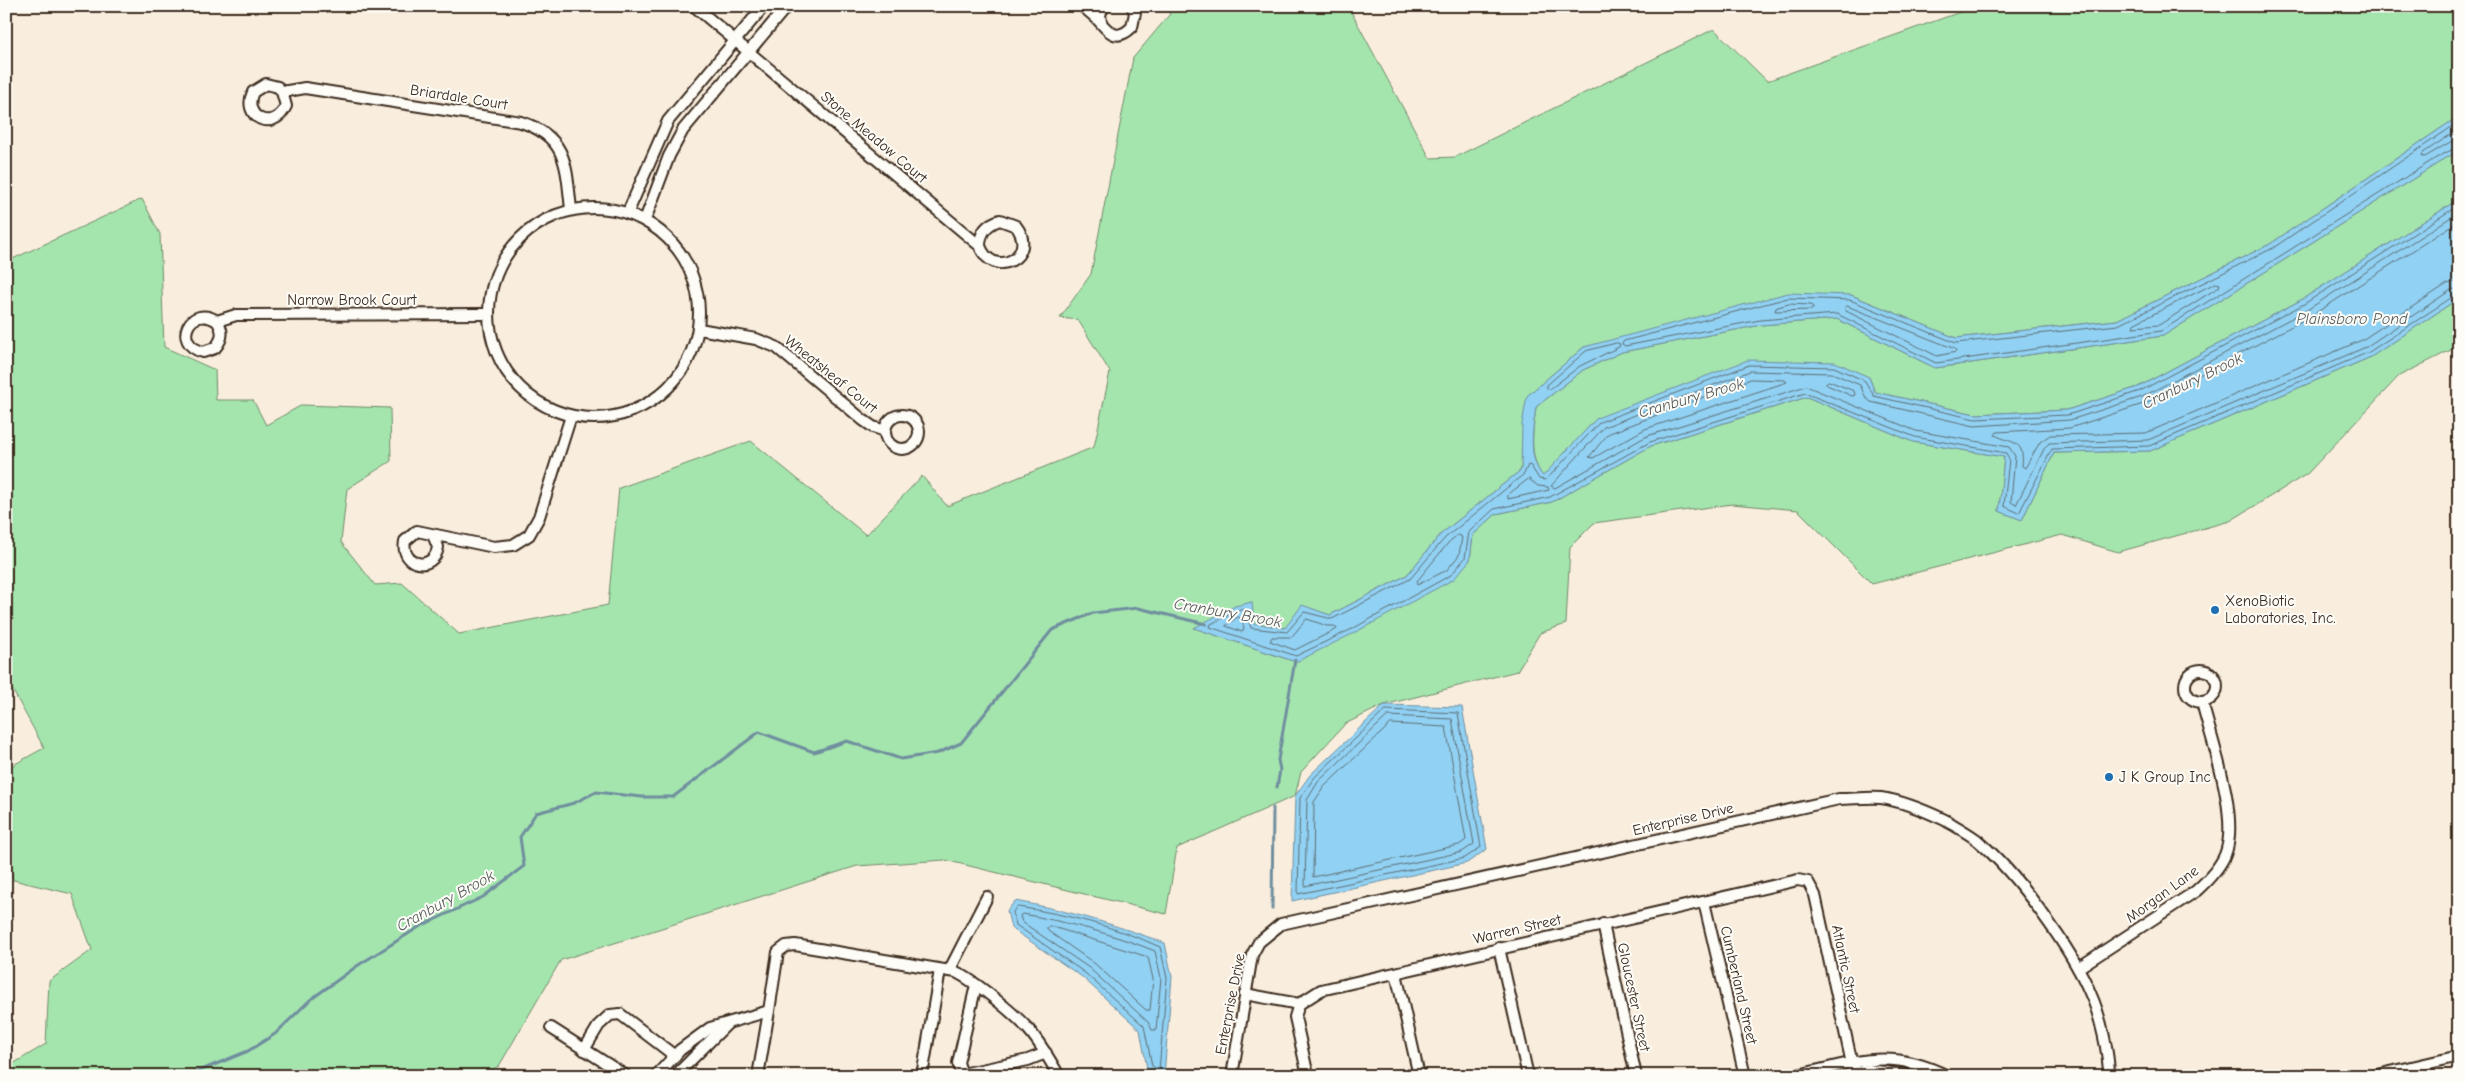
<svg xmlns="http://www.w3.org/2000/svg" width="2465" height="1082" font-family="'Comic Neue',sans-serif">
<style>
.green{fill:#a4e5ae;stroke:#708866}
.water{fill:#91d1f3;stroke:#6f8e9e}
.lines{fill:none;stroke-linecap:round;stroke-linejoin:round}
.shore{stroke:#5d6d73;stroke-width:1}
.stream{stroke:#6f8e9e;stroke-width:3}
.minor-casing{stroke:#3b2a1e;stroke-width:14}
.minor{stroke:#fdfcf7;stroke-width:10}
.poi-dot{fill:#1f6fb2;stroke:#fdfcf7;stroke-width:2}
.labels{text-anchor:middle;stroke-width:4;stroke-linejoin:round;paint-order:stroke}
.street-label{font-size:15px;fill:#3b2a1e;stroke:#fdfcf7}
.poi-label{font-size:15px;fill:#3b2a1e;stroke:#fdfcf7;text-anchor:start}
.water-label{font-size:16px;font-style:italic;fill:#555c5e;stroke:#fdfcf7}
</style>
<rect width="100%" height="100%" fill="#f9eede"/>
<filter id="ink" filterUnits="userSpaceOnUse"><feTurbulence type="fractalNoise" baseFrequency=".02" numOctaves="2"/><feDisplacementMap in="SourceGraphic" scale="10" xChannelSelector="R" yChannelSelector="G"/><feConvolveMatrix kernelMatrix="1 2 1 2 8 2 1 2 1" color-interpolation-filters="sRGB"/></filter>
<g filter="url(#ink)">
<g class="green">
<path d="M1163,6H1348L1430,158L1455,157L1714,29L1767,81L1977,6H2459V116L2270,244L2117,320L1956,338L1851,295L1584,347L1527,396L1521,470L1441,534L1407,575L1330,615L1302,606L1286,628L1253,623L1251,602L1194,628L1296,662L1470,560L1473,535L1496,514L1552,502L1651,446L1807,397L1913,442L2004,457L1999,511L2022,520L2054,453L2150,451L2371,357L2459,298V346L2399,376L2307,474L2230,521L2118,552L2062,535L1872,584L1798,510L1732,504L1594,523L1570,547L1566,624L1540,633L1517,671L1384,705L1345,724L1301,772L1295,796L1177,848L1166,914L945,860L857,866L561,960L499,1066L480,1076H6V1068L46,1044L49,981L92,950L72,894L13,880L6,829V769L44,748L6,678V262L142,199L160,234L164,347L215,370L216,400H253L266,425L302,405L390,408L391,461L347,489L341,542L375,585L402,583L459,634L608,605L619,488L751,441L866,535L922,476L947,506L1094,447L1110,372L1078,320L1060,318L1091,274L1133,58L1170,14Z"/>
<path d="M2459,150V199L2301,300L2138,387L2067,410L1975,414L1875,392L1869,377L1597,418L1543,477C1528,456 1533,431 1536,407L1583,370L1622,352L1761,325L1837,319L1935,368L2163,336Z"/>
</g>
<g class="water">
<path d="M2459,116V150L2163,336L1935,368L1837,319L1761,325L1622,352L1583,370L1536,407C1533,430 1527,457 1543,476L1597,418L1748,360L1835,362L1869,377L1875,392L1975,414L2067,410L2138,387L2301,300L2459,199V298L2371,357L2150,451L2054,453L2022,520L1999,511L2004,457L1913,442L1807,397L1651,446L1552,502L1496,514L1473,535L1470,560L1454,579L1354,633L1296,662L1194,628L1235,606L1252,602L1254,623L1285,628L1302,605L1330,615L1407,575L1441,534L1521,470L1522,424L1527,396L1584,347L1788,293L1851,295L1956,338L2117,320L2270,244Z"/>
<path d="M1384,705L1462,707L1487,849L1467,863L1292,901L1295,796L1310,775Z"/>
<path d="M1015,901C1067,910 1116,925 1165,943L1172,977L1164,1076H1155L1147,1069L1140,1030L1082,977L1011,928L1007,911Z"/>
</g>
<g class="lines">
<g class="shore">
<path d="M2459,122L2273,248L2118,325L1956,343L1850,300L1788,298L1624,341L1622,344L1625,346L1760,320L1837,314L1936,363L2161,331L2436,158L2459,146"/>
<path d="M2459,129L2423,153L2422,156L2425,157L2452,141L2459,140"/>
<path d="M2459,205L2304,304L2140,391L2068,415L1975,419L1874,396L1865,381L1834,367L1749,365L1600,422L1546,480L1539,479L1531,466L1528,465L1524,474L1445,538L1410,579L1332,619L1304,612L1287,632L1251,628L1245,609L1237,611L1211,624L1210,627L1296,656L1352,629L1451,575L1465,558L1469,532L1494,509L1550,497L1650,442L1805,393L1915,437L2006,453L2009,459L2004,506L2019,513L2052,449L2149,446L2369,352L2454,296L2459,295"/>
<path d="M2459,212L2307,310L2142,397L2070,420L1974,426L1871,402L1866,398L1860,385L1832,373L1750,371L1604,427L1551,486L1555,488L1647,436L1806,386L1916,431L2009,447L2015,456L2011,502L2016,505L2044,449L2049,443L2148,440L2366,347L2451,290L2459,288"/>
<path d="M2459,221L2311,316L2146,403L2070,428L1997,432L1995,435C2012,444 2025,439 2022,466L2025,468L2040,442L2050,435L2146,433L2362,340L2447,284L2459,281"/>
<path d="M2216,283L2220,284L2219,287L2159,325L2133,327L2134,324Z"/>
<path d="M1789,304L1811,305L1814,308L1811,310L1775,311L1776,308Z"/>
<path d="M1847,306L1955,349L1956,352L1937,356L1846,311L1845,308Z"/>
<path d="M1617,343L1620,344L1619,347L1580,366L1550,389L1547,388V385L1586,351Z"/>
<path d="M1751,379L1785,380L1787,382L1645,429L1593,458L1589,457L1608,434Z"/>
<path d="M1829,381L1854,391L1855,395L1852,396L1827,385L1826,383Z"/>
<path d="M1529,479L1538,486L1548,487L1549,490L1508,499V495Z"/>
<path d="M1458,535L1462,537L1459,555L1447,570L1417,585V581L1449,542Z"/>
<path d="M1238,617L1242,619L1244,629L1242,632L1226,626Z"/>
<path d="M1307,619L1327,626H1335L1337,629L1295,650L1270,641L1272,637H1291Z"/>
<path d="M1386,710L1458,713L1481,847L1465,858L1298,894L1300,798L1314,778Z"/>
<path d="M1388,716L1452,719L1474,844L1462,852L1305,886L1307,800L1318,782Z"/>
<path d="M1391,724L1446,727L1466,840L1459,845L1313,877L1314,802L1324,787Z"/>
<path d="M1018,907C1065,914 1117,927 1160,947L1167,978L1159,1070L1152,1066L1144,1026L1085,973L1016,925L1013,912Z"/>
<path d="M1023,914C1067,922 1113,934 1155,951L1161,978L1156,1030H1152L1148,1022L1089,968L1022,922L1020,916Z"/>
<path d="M1050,926L1148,957L1153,979L1150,1010H1146L1094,963L1048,931L1047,928Z"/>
</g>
<g class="stream">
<path d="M1277,787L1280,770L1278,760L1295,660"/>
<path d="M1272,909L1273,808"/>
<path d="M187,1076L248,1051L275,1034L310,1000L357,966L419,927L483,897L524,866L520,837L536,813L574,803L596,792L642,797H673L759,732L814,752L847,741L901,759L938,753L961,743L1052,630L1093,613L1138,608L1206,624"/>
</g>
<defs>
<g id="minor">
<path d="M694,6L980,246C993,281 1039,256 1016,226L1000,220C987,224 980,232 980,246"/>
<path d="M1082,6C1088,11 1095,16 1100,22C1110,34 1118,41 1132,27L1135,13L1132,6"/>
<path d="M1101,22L1100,14L1104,6"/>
<path d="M282,92L286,106C274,133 241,118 253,92L266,84L278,87L282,92L305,88L521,122C568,137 566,167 571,209"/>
<circle cx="594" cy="313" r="105"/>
<path d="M628,212L668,121L764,6"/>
<path d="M645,220L669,156L683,130L787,6"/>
<path d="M217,321C224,331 223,339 215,348L203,352C171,344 190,303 217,321L236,315L488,314"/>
<path d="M699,329L756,339L776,347L863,420L873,427L885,431"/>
<circle cx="902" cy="432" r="17"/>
<path d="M433,535L438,547C434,573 400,566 405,541L417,531L494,547L513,545L529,535L539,517L571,416"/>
<circle cx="2201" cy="686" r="16"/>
<path d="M1704,902L1745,1076"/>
<path d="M1603,924L1636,1076"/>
<path d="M1499,948L1528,1076"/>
<path d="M2078,968L2196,891C2207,881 2219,869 2225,855C2240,818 2212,742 2202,702"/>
<path d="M949,971L987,897"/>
<path d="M1396,973L1419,1076"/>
<path d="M976,985L958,1063L962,1074L1028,1060L1046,1053"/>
<path d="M1245,994L1299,1004L1321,990L1798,880L1808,882L1815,895L1854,1073"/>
<path d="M1299,1004L1295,1017L1308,1076"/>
<path d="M551,1028L626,1076"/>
<path d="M584,1050L599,1025L610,1015L620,1014L675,1056"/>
<path d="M656,1076L680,1050L710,1028L769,1011L778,952L786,946L795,945L956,972C976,982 1014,1013 1029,1030C1041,1044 1050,1060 1059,1076"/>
<path d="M675,1076L727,1024"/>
<path d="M758,1076L769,1011"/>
<path d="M922,1076L940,970"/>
<path d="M1232,1076L1252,955L1259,942L1281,924L1839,799C1852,799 1867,797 1881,798C1902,801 1926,811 1945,820C1955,826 1968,833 1977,840C2016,872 2072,949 2091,995C2100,1015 2109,1053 2109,1076"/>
<path d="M1793,1076C1852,1064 1888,1046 1947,1076"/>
<path d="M1843,1076L1868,1070L1915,1076"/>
<path d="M2373,1076L2459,1056"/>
</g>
</defs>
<use href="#minor" class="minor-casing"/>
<use href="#minor" class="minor"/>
</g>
</g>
<g class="poi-dot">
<circle cx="2215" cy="610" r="5"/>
<circle cx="2109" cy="777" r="5"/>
</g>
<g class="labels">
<g class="street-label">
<text transform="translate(459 97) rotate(9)" y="5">Briardale Court</text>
<text transform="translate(874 137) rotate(40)" y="5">Stone Meadow Court</text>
<text x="352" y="305">Narrow Brook Court</text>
<text transform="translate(831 374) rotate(39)" y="5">Wheatsheaf Court</text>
<text transform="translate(1683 819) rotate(-13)" y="5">Enterprise Drive</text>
<text transform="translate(2162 894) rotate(-36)" y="5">Morgan Lane</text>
<text transform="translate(1517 929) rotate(-13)" y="5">Warren Street</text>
<text transform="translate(1846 969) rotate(78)" y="5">Atlantic Street</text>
<text transform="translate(1739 985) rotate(77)" y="5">Cumberland Street</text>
<text transform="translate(1634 997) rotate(78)" y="5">Gloucester Street</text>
<text transform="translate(1230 1004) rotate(-79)" y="5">Enterprise Drive</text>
</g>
<g class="poi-label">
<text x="2225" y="606">XenoBiotic<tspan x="2225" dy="17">Laboratories, Inc.</tspan></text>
<text x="2119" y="782">J K Group Inc</text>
</g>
<g class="water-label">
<text x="2352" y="324">Plainsboro Pond</text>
<text transform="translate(2192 380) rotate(-26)" y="6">Cranbury Brook</text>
<text transform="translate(1691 397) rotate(-16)" y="6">Cranbury Brook</text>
<text transform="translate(1228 612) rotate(10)" y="6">Cranbury Brook</text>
<text transform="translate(445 900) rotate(-29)" y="6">Cranbury Brook</text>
</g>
</g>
<rect width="2465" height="1082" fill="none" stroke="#fdfcf7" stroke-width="25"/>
<rect x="12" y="12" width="2440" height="1057" fill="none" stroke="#3b2a1e" stroke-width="2" filter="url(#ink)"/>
</svg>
